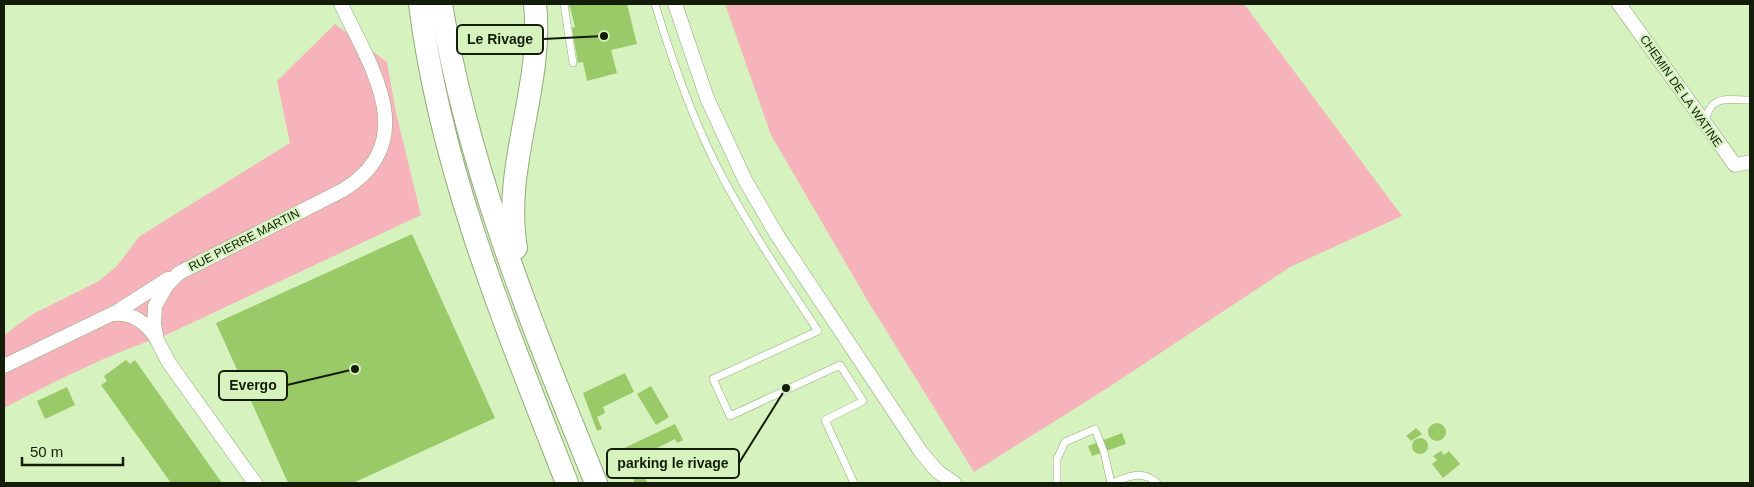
<svg xmlns="http://www.w3.org/2000/svg" width="1754" height="487" font-family="Helvetica,sans-serif">
<style>
.green{fill:#f6b3bb}
.building{fill:#9aca68}
.lines{fill:none;stroke-linecap:round;stroke-linejoin:round}
.service-casing{stroke:#92ac7b;stroke-width:8}
.minor-casing{stroke:#92ac7b;stroke-width:15}
.trunk-casing{stroke:#92ac7b;stroke-width:24}
.service{stroke:#fff;stroke-width:7}
.minor{stroke:#fff;stroke-width:14}
.trunk{stroke:#fff;stroke-width:22}
.labels{text-anchor:middle;stroke-width:4.5;stroke-linejoin:round;paint-order:stroke}
.street-label{font-size:12px;fill:#131d09;stroke:#d6f2be}
.leader{fill:none;stroke:#131d09;stroke-width:2}
.callout-dot{fill:#131d09;stroke:#d6f2be;stroke-width:2}
.callout{fill:#d6f2be;stroke:#131d09;stroke-width:2}
.callout-label{font-size:14px;text-anchor:middle;font-weight:bold;fill:#131d09}
</style>
<rect width="100%" height="100%" fill="#d6f2be"/>
<g class="green">
<path d="M725,4H1244L1402,216L1290,267L1106,389L974,472L869,303L771,135Z"/>
<path d="M335,24L387,62L396,113L421,215L166,335C109,354 57,380 4,408V335L33,314L99,281L117,266L140,236L290,143L277,81Z"/>
</g>
<g class="building">
<path d="M569,4H627L637,44L611,50L617,73L587,81L583,62L578,63L572,28L575,27Z"/>
<path d="M412,234L495,418L353,483H288L216,323Z"/>
<path d="M126,360L130,364L135,360L222,483H171L101,385L107,381L104,376Z"/>
<path d="M625,373L634,392L603,407L605,413L597,417L602,429L597,431L583,393Z"/>
<path d="M651,386L669,417L656,425L637,394Z"/>
<path d="M67,387L75,405L45,419L37,401Z"/>
<circle cx="1437" cy="432" r="9"/>
<path d="M675,424L683,440L677,443L675,439L653,450L655,455L644,461L641,456L637,458L647,482L635,483L620,450Z"/>
<path d="M1416,428L1422,434L1411,441L1406,436Z"/>
<path d="M1122,433L1126,444L1092,456L1088,446Z"/>
<circle cx="1420" cy="446" r="8"/>
<path d="M1441,451L1444,455L1449,451L1460,464L1443,478L1432,464L1437,460L1433,456Z"/>
</g>
<g class="lines">
<defs>
<g id="service">
<path d="M564,4L573,63"/>
<path d="M655,4C673,64 694,124 724,180C752,232 785,281 818,331L713,379L730,416L840,365L863,401L825,420L854,483"/>
<path d="M1705,123C1710,94 1726,100 1750,100"/>
<path d="M1057,483V459L1065,442L1095,429L1104,452L1111,483"/>
<path d="M1113,483C1128,476 1143,470 1157,483"/>
</g>
<g id="minor">
<path d="M675,4L707,98L745,180L777,235L921,452L937,471L954,483"/>
<path d="M1619,4L1735,165L1750,162"/>
<path d="M113,314C131,312 146,323 156,337"/>
<path d="M4,366L118,311L168,279"/>
<path d="M255,483L169,363L157,340L154,324L155,306L167,285L179,273L343,190C423,141 370,66 341,4"/>
</g>
<g id="trunk">
<path d="M420,4C441,172 506,327 567,483"/>
<path d="M441,4C468,170 533,328 596,483"/>
<path d="M516,248C502,166 544,86 535,4"/>
</g>
</defs>
<use href="#service" class="service-casing"/>
<use href="#minor" class="minor-casing"/>
<use href="#trunk" class="trunk-casing"/>
<use href="#service" class="service"/>
<use href="#minor" class="minor"/>
<use href="#trunk" class="trunk"/>
</g>
<g class="labels">
<g class="street-label">
<text transform="translate(1681 91) rotate(55)" y="4">CHEMIN DE LA WATINE</text>
<text transform="translate(244 240) rotate(-27)" y="4">RUE PIERRE MARTIN</text>
</g>
</g>
<path class="leader" d="M604 36L543 39M355 369L287 385M786 388L739 463"/>
<g class="callout-dot">
<circle cx="604" cy="36" r="5"/>
<circle cx="355" cy="369" r="5"/>
<circle cx="786" cy="388" r="5"/>
</g>
<g class="callout">
<rect x="457" y="25" width="86" height="29" rx="5"/>
<rect x="219" y="371" width="68" height="29" rx="5"/>
<rect x="607" y="449" width="132" height="29" rx="5"/>
</g>
<g class="callout-label">
<text x="500" y="44">Le Rivage</text>
<text x="253" y="390">Evergo</text>
<text x="673" y="468">parking le rivage</text>
</g>
<rect width="1754" height="487" fill="none" stroke="#131d09" stroke-width="10"/>
<path d="M22 457v8h101v-8" fill="none" stroke="#131d09" stroke-width="2.5"/>
<text x="30" y="457" font-size="15" fill="#131d09" stroke="#d6f2be" stroke-width="4" paint-order="stroke">50 m</text>
</svg>
